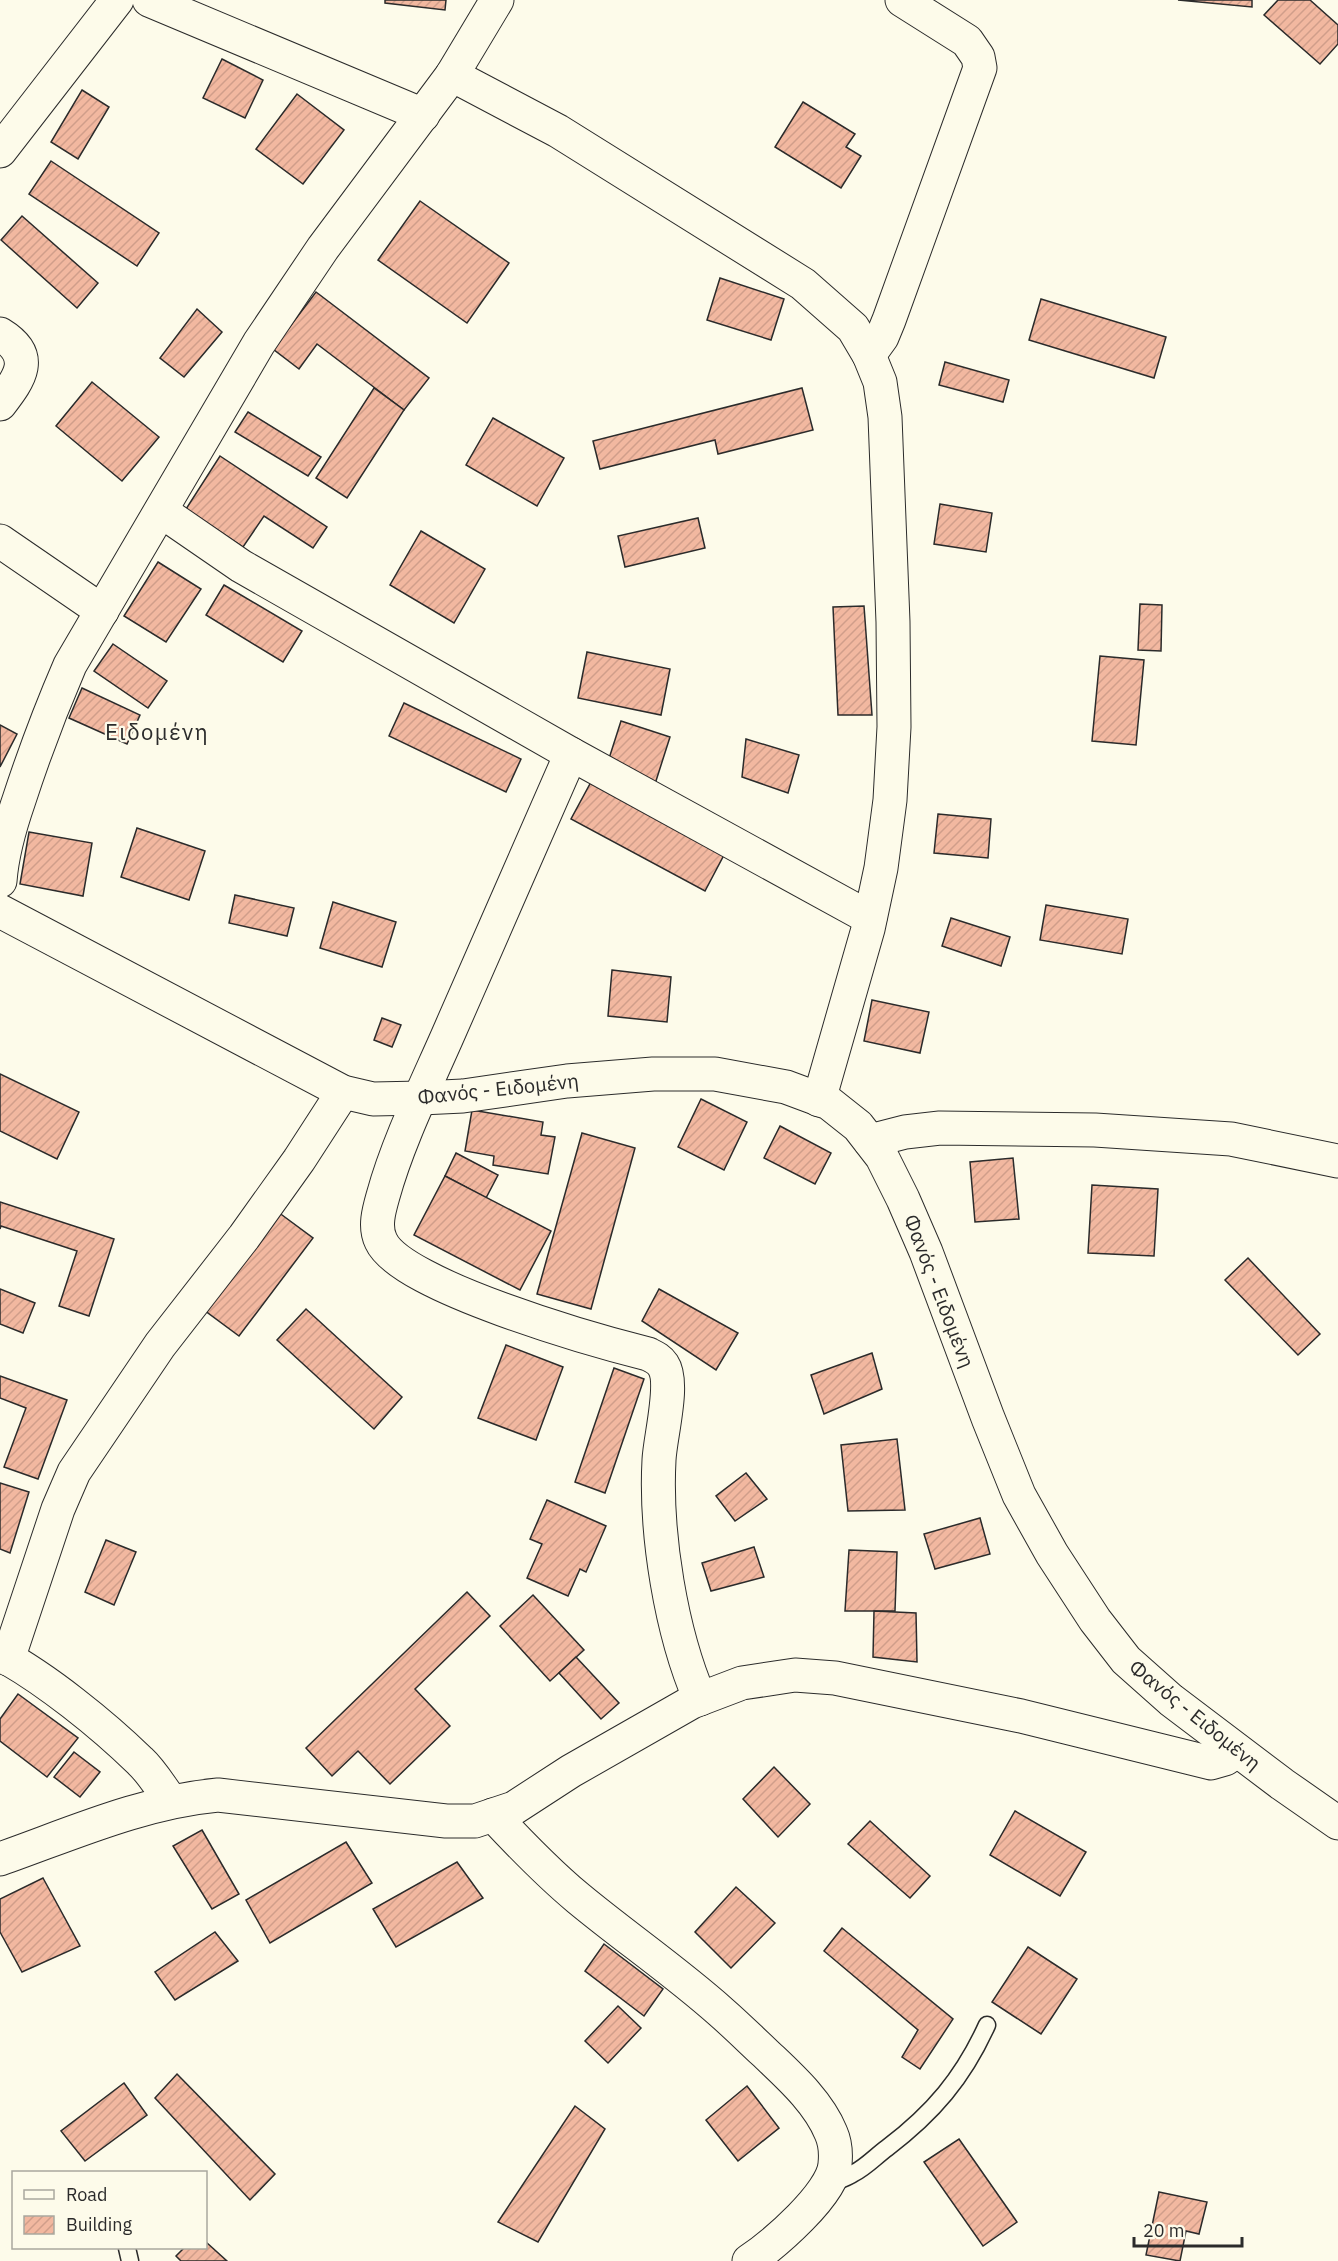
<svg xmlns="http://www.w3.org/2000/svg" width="1338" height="2261" font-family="'IBM Plex Sans',sans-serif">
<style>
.building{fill:url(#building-hatch);stroke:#2b2b2b;stroke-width:1.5}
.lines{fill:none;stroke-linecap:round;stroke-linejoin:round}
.lane-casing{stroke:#2b2b2b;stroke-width:19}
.street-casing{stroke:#2b2b2b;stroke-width:35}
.secondary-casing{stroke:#2b2b2b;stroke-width:35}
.lane{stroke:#fdfbea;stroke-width:16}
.street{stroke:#fdfbea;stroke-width:33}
.secondary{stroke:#fdfbea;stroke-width:33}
.labels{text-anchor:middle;stroke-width:4.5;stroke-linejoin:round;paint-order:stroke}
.street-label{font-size:20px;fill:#2b2b2b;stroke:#fdfbea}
.quarter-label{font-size:22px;letter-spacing:1.5px;fill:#2b2b2b;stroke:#fdfbea}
</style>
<defs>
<pattern id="building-hatch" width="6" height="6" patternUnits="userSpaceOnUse" patternTransform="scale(1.5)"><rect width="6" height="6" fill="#f2b8a0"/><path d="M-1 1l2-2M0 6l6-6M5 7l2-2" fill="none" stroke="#d09e8a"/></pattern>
</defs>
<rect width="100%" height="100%" fill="#fdfbea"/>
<g class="building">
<path d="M385,0H446L445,10L385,3Z"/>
<path d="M1178,0H1252V7Z"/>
<path d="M1278,0H1310L1338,25V44L1320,64L1264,15Z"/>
<path d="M222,59L263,80L245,118L203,98Z"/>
<path d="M82,90L109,107L78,159L51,142Z"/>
<path d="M297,94L344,130L303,184L256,149Z"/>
<path d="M803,102L855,134L846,147L861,156L841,188L775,147Z"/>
<path d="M51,161L159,233L137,266L29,194Z"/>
<path d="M420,201L509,263L467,323L378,260Z"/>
<path d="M22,216L98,283L77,308L1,240Z"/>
<path d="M720,278L784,299L771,340L707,320Z"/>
<path d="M316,292L429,378L404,410L317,344L299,369L273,349Z"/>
<path d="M1041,299L1166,337L1154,378L1029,340Z"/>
<path d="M197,309L222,332L184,377L160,358Z"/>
<path d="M945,362L1009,380L1003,402L939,385Z"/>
<path d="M92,382L159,437L122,481L56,426Z"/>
<path d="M374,388L404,410L347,498L316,478Z"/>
<path d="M802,388L813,430L718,454L715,440L600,469L593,441Z"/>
<path d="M248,412L321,457L308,476L235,432Z"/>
<path d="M493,418L564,458L537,506L466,465Z"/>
<path d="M220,456L327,527L313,548L264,516L243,547L186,509Z"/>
<path d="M940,504L992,513L986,552L934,544Z"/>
<path d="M698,518L705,548L625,567L618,536Z"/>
<path d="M421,531L485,569L454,623L390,585Z"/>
<path d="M158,562L201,589L166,642L124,616Z"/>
<path d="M224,585L302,631L283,662L206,615Z"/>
<path d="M1140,604L1162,605L1161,651L1138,650Z"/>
<path d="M864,606L872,715H838L833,607Z"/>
<path d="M113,644L167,681L148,708L94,671Z"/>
<path d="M587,652L670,669L661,715L578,698Z"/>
<path d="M1100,656L1144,660L1136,745L1092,741Z"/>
<path d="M82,688L140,715L127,744L69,718Z"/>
<path d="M404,703L521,759L506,792L389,736Z"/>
<path d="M621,721L670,737L655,784L606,768Z"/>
<path d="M0,725L17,734L0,767Z"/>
<path d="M746,739L799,755L788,793L742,777Z"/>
<path d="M591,782L725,853L705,891L571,819Z"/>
<path d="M938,814L991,819L988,858L934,853Z"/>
<path d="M137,828L205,851L189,900L121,877Z"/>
<path d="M29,832L92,843L83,896L20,884Z"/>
<path d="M235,895L294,908L287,936L229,923Z"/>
<path d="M333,902L396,922L382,967L320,948Z"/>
<path d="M1046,905L1128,919L1122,954L1040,940Z"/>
<path d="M951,918L1010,937L1001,966L942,946Z"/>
<path d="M612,970L671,977L667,1022L608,1016Z"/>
<path d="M872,1000L929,1012L920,1053L864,1041Z"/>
<path d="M382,1018L401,1025L392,1047L374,1040Z"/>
<path d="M0,1074L79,1112L57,1159L0,1131Z"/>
<path d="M701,1099L747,1122L724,1170L678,1147Z"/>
<path d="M472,1110L543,1122L541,1135L555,1137L548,1174L493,1165L494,1156L465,1151Z"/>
<path d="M780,1126L831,1153L815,1184L764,1158Z"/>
<path d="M582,1133L635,1148L591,1309L537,1294Z"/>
<path d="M456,1153L498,1175L486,1198L445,1176Z"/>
<path d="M1013,1158L1019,1219L975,1222L970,1162Z"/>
<path d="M445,1176L551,1231L520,1290L414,1235Z"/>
<path d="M1092,1185L1158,1189L1154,1256L1088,1253Z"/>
<path d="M0,1202L114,1239L89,1316L59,1306L77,1251L1,1226L0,1229Z"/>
<path d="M278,1212L313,1238L239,1336L204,1310Z"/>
<path d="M1248,1258L1320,1334L1298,1355L1225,1280Z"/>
<path d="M0,1289L35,1303L23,1333L0,1324Z"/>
<path d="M659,1289L738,1333L716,1370L642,1321Z"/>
<path d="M306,1309L402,1397L374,1429L277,1340Z"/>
<path d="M506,1345L563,1367L536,1440L478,1418Z"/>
<path d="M872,1353L882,1389L824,1414L811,1375Z"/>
<path d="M614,1368L644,1379L605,1493L575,1482Z"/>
<path d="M0,1376L67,1400L38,1479L4,1467L26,1408L0,1398Z"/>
<path d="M897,1439L905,1510L848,1511L841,1445Z"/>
<path d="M746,1473L767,1499L735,1521L716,1496Z"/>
<path d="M0,1483L29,1492L10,1553L0,1549Z"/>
<path d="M547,1500L606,1526L586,1572L580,1569L568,1596L527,1578L542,1544L530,1539Z"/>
<path d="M980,1518L990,1554L935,1569L924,1534Z"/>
<path d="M106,1540L136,1552L114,1605L85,1592Z"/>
<path d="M754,1547L764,1577L711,1591L702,1563Z"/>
<path d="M849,1550L897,1552L895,1611H845Z"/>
<path d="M467,1592L490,1616L415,1689L450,1726L390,1784L358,1751L332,1776L306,1748Z"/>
<path d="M533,1595L584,1650L550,1681L500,1626Z"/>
<path d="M874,1611L916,1613L917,1662L873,1657Z"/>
<path d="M576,1657L619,1703L601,1719L559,1673Z"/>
<path d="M18,1694L78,1738L47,1777L0,1741V1719Z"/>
<path d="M74,1752L100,1772L80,1797L54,1777Z"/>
<path d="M774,1767L810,1804L778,1837L743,1799Z"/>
<path d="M1015,1811L1086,1852L1060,1896L990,1855Z"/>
<path d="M870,1821L930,1876L910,1898L848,1844Z"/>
<path d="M202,1830L239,1894L212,1909L173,1846Z"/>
<path d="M346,1842L372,1883L270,1943L246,1900Z"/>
<path d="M457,1862L483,1898L396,1947L373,1909Z"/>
<path d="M43,1878L80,1946L22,1972L0,1932V1899Z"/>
<path d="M736,1887L775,1923L731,1968L695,1932Z"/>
<path d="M842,1928L953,2019L920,2069L902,2057L918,2030L824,1951Z"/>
<path d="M215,1932L238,1961L175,2000L155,1972Z"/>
<path d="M604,1944L663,1989L644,2016L585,1971Z"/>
<path d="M1028,1947L1077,1979L1041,2034L992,2002Z"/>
<path d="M618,2006L641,2028L608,2063L585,2041Z"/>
<path d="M177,2074L275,2174L250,2200L155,2098Z"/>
<path d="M124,2083L147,2115L85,2161L61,2131Z"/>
<path d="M747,2086L779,2128L738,2161L706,2120Z"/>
<path d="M575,2106L605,2129L538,2242L498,2222Z"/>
<path d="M959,2139L1017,2222L983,2246L924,2162Z"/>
<path d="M1159,2192L1207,2202L1199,2234L1186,2231L1180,2261L1146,2255Z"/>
<path d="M206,2242L227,2261H181L176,2256L184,2248H206Z"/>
</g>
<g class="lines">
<defs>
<g id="lane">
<path d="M829,2184C837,2181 847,2178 854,2173C866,2167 876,2156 887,2148C933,2113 963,2078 987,2025"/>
<path d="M127,2248L130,2261"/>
</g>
<g id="street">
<path d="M149,0L423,115"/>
<path d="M452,75L558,131L803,284L853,328L869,355L880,382L885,417L893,622L894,727L890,800L881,868L868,929L819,1100"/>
<path d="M0,151L117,0"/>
<path d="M0,334C36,356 20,378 0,404"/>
<path d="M869,355L882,337L889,320L980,68L978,57L967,41L902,0"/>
<path d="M161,511L241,566L571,754L870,918"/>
<path d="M0,541L102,611"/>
<path d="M571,754C531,845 491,937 451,1028C428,1081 398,1141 383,1196C379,1210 374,1227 381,1241C401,1286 596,1341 648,1354C654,1357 659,1359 663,1365C675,1383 660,1437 659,1460C655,1534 671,1632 700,1699"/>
<path d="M0,881C2,853 10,826 19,800C34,754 51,709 70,665L259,343L323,248L452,75L497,0"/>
<path d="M870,1141L905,1132L940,1128L1095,1130L1231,1139L1338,1161"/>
<path d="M0,1654C46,1679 102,1724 140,1761C152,1772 161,1788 171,1801"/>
<path d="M8,1659L58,1509L74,1472L160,1345L244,1237L299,1160L343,1092"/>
<path d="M493,1815C520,1844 548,1873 578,1898C625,1937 675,1971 721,2012C736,2025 750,2039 764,2052C788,2075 818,2101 831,2133C835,2142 836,2154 835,2164C833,2194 773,2245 749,2261"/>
<path d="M0,1859C71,1834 142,1802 218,1795L446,1821H475L514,1808L571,1771L692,1702L742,1683L795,1675L835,1678L1021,1716L1211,1763L1225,1759L1237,1751"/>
</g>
<path id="secondary" d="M0,911L343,1092L373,1099L421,1098L463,1096L567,1081L653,1074H715L786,1087L829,1103L858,1126L882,1157L903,1199L926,1252L988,1418L1019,1495L1052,1554L1095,1620L1126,1660L1171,1700L1282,1784L1338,1823"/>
</defs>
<use href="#lane" class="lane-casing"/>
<use href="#street" class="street-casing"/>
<use href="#secondary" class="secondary-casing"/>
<use href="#lane" class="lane"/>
<use href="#street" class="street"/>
<use href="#secondary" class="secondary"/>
</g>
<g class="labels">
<g class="street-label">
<text transform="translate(498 1089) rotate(-6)" y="7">Φανός - Ειδομένη</text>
<text transform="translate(939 1291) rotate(69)" y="7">Φανός - Ειδομένη</text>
<text transform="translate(1195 1715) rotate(39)" y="7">Φανός - Ειδομένη</text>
</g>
<g class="quarter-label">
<text x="157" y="740">Ειδομένη</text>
</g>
</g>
<rect x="12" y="2171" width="195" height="78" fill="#fdfbea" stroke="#a9a89e" stroke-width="1.5"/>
<rect x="24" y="2190" width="30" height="9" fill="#fdfbea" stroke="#a9a89e" stroke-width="1.5"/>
<text x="66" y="2201" font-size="18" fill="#2b2b2b">Road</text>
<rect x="24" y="2216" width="30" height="18" fill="url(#building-hatch)" stroke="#a9a89e" stroke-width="1.5"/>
<text x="66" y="2231" font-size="18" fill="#2b2b2b">Building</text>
<path d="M1134 2237v9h108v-9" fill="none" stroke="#2b2b2b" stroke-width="3"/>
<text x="1143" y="2237" font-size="18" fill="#2b2b2b" stroke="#fdfbea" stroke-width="4.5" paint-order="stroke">20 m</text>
</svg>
